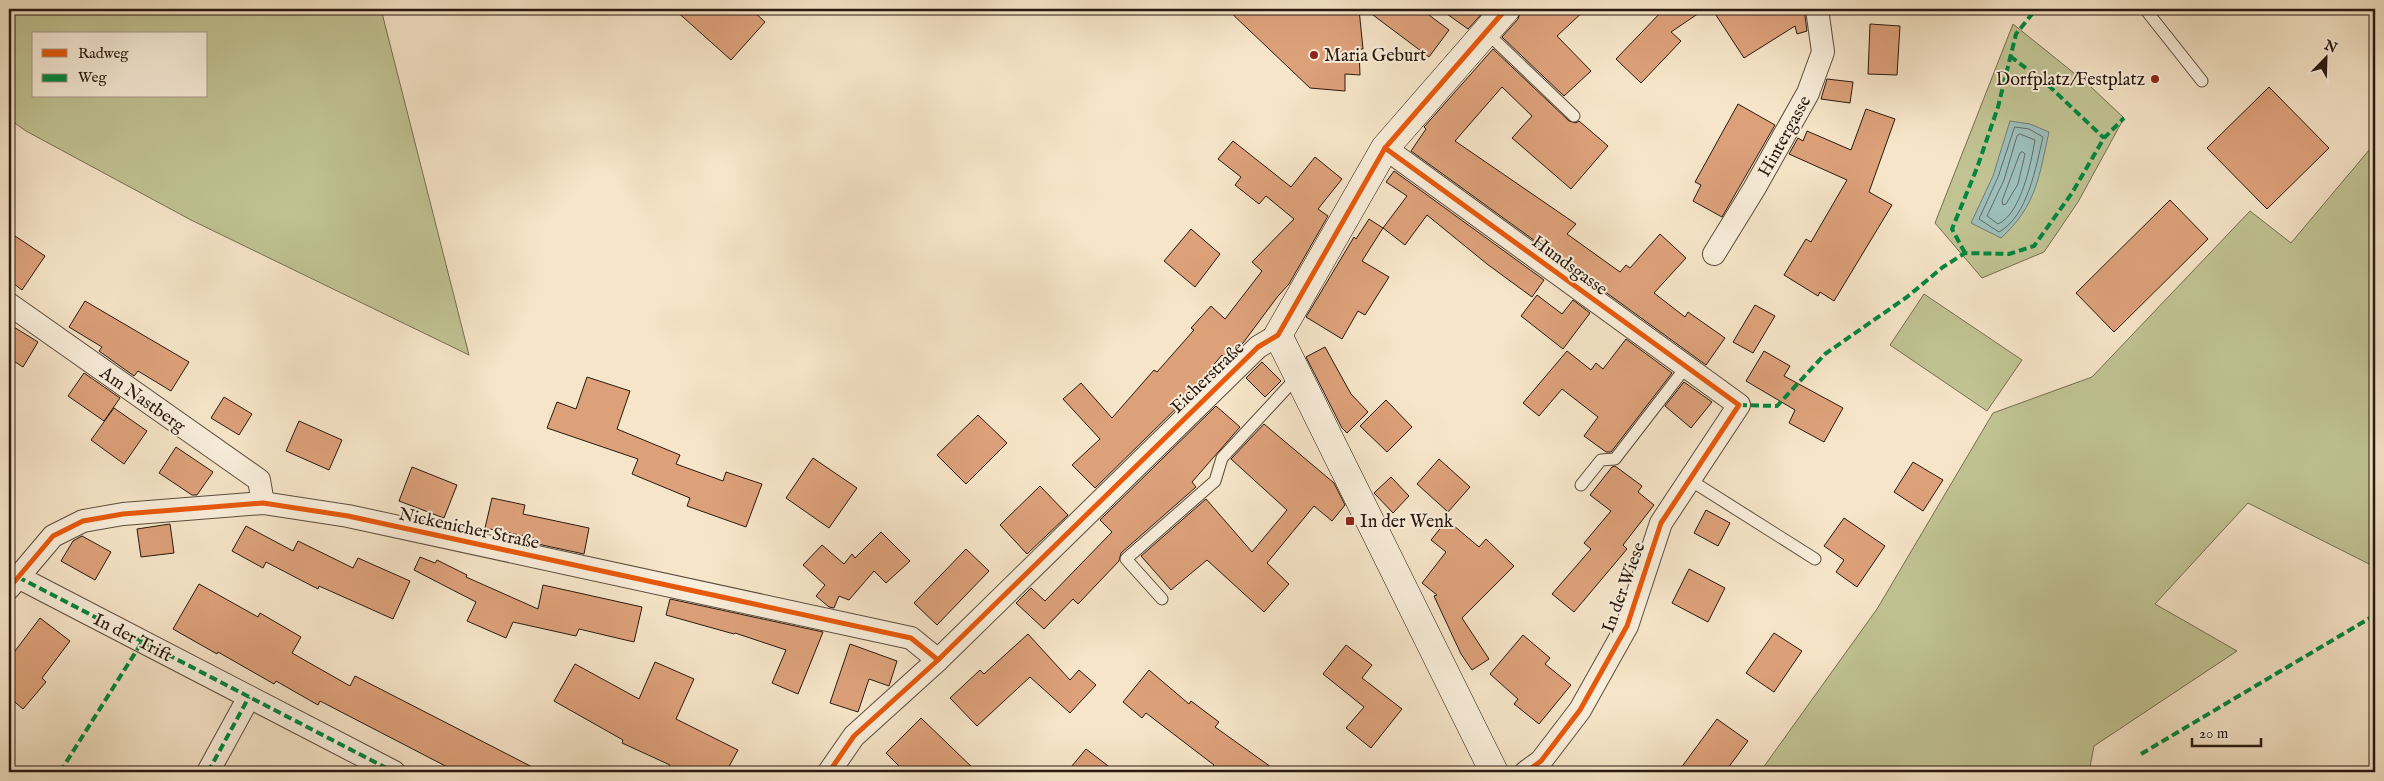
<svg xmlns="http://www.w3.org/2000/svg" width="2384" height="781" font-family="'IM FELL English',serif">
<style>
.green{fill:#c1c393;stroke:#756e52;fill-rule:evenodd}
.water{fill:#9dbeba;stroke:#6f7c76}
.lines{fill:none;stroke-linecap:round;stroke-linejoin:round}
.shore{stroke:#636c65;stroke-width:1}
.building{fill:#dda17a;stroke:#291910}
.lane-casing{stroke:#5c4c3e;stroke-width:13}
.street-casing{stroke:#5c4c3e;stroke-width:24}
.secondary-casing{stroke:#291910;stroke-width:29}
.lane{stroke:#f9eedb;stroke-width:11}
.street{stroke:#f9eedb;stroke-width:22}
.secondary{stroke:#f9eedb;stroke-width:28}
.quiet{stroke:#00873e;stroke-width:4;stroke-dasharray:8 4;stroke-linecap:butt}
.cycleway-casing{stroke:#f9eedb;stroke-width:8}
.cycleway{stroke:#e8590c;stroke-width:5}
.poi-dot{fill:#8f2418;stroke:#f9eedb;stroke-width:2}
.labels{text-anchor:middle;stroke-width:4;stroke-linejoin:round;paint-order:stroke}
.poi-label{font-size:18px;fill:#291910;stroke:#f9eedb;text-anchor:start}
.street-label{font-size:18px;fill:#291910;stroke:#f9eedb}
</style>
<rect width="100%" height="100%" fill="#f6e5c8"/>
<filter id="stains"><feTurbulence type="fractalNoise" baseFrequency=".004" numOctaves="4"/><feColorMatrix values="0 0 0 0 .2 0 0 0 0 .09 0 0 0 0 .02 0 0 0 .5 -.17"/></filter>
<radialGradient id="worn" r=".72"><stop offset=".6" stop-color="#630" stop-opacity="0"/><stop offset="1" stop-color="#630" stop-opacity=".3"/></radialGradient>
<g class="green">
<path d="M9,9H381L469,355L191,220L26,131L9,119ZM34,34H206V96H34Z"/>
<path d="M2013,24L2090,86L2124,118L2078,202L2044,252L1982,278L1935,223Z"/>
<path d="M2375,143V567L2248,503L2155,604L2237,651L2094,746L2089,772H1760L1877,609L1993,413L2092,377L2250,211L2291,243Z"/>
<path d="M1924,294L2022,360L1987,411L1890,345Z"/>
</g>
<path class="water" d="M2010,121L2030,124L2049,132C2039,176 2037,205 2001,238L1971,223L1993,176Z"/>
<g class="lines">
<g class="shore">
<path d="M2015,127L2029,129L2043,137C2036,166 2028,216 1999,232L1979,219L1998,177Z"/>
<path d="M2020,134L2035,140C2031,163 2021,214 1998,224L1987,216L2004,180L2017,136Z"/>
<path d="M2023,152L2025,154L2018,184L2006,204L2003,205L2002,201L2020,153Z"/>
</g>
</g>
<g class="building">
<path d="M674,9H751L765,22L731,60Z"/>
<path d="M1227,9H1359L1363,49H1359L1360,75L1345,74V91L1310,88Z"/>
<path d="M1365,9H1421L1449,30L1429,57Z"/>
<path d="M1440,9H1486L1468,29Z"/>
<path d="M1521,9H1586L1557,36L1591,71L1564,96L1502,37L1518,19Z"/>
<path d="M1664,9H1705L1671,32L1681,41L1641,83L1616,59Z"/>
<path d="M1712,9H1804L1807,31L1797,34L1795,26L1744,58Z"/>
<path d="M1870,24L1900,26L1897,75L1868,74Z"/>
<path d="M1493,49L1569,121L1576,123L1579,121L1608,146L1571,189L1512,138L1532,116L1502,87L1455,141L1576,224L1567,234L1620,272L1626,265L1630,268L1660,234L1686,258L1654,293L1685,317L1688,312L1725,338L1706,365L1411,151L1426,129L1424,127Z"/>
<path d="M1827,79L1853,82L1850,103L1821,99Z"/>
<path d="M2269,87L2329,148L2267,209L2207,148Z"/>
<path d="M1738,104L1775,125L1722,217L1693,201L1701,185L1695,182Z"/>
<path d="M1866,109L1895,119L1869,192L1892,205L1834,301L1820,292L1818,296L1784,275L1806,239L1811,242L1847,180L1789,154L1798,138L1803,141L1807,131L1851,150Z"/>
<path d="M1233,141L1291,187L1315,157L1342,179L1318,209L1328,216L1289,284L1278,296L1243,343L1226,360L1222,355L1195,387L1197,388L1095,488L1072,465L1100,439L1063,399L1081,383L1112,418L1154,370L1157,372L1194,330L1191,328L1211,306L1225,319L1262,271L1252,262L1294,219L1266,196L1259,204L1235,185L1241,177L1218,159Z"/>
<path d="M1394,171L1544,280L1532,297L1487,264L1427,215L1405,245L1383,228L1407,196L1386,182Z"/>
<path d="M2170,200L2208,239L2114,332L2076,293Z"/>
<path d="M1369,219L1383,228L1362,261L1389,277L1365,315L1358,311L1342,339L1306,317L1354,237L1356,239Z"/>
<path d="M1191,229L1220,254L1195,287L1164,261Z"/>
<path d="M9,232L45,256L22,290L9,280Z"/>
<path d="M1537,295L1562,314L1573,300L1590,313L1563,349L1521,316Z"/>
<path d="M85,301L189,362L171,391L138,371L134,376L99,351L102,347L69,327Z"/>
<path d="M1755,305L1775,316L1753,353L1733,342Z"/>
<path d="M9,324L38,342L23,367L9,358Z"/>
<path d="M1626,339L1672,373L1611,452H1606L1584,436L1598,417L1562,389L1539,416L1523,403L1567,351L1591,370L1596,363L1603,369Z"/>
<path d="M1325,347L1351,394L1368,412L1347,433L1342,428L1306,357Z"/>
<path d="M1764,351L1790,366L1784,376L1843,408L1824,442L1789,423L1795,410L1746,381Z"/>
<path d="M1262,362L1281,381L1265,397L1246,378Z"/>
<path d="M84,373L120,398L104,421L68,396Z"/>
<path d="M587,377L630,391L617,429L680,455L676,464L723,481L726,472L762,484L746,527L687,506L690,498L632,474L638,459L547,428L557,402L576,409Z"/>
<path d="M1684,382L1712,402L1691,428L1665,406Z"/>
<path d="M224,397L252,414L239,435L211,418Z"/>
<path d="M1386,400L1412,427L1387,452L1360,426Z"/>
<path d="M1216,406L1240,427L1192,482L1196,487L1121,553L1119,561L1078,604L1073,599L1044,629L1016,603L1031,588L1045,601L1112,532L1100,520Z"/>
<path d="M114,408L147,431L124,464L91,440Z"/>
<path d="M978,415L1007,443L966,484L937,455Z"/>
<path d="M299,421L342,440L329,470L286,451Z"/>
<path d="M1264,424L1334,483L1345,505L1332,521L1314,506L1267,563L1289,584L1264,612L1207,560L1171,590L1141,556L1206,499L1252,552L1287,510L1231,459Z"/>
<path d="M176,447L213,472L197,495H192L159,473Z"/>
<path d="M813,458L857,488L829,528L786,498Z"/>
<path d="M1439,459L1470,487L1448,512L1417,484Z"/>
<path d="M1913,462L1943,480L1923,511L1894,492Z"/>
<path d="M1615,466L1642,486L1638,492L1654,505L1623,545L1627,549L1574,612L1552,594L1591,549L1584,543L1611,511L1590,495L1612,467Z"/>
<path d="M412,467L457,485L444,518L399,501Z"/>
<path d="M1391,477L1409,496L1393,513L1374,493Z"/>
<path d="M1040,486L1068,515L1027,554L1000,525Z"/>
<path d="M492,498L525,505L523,514L589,528L584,554L533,543L534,538L485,528Z"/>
<path d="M1706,510L1730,523L1718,546L1694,533Z"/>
<path d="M1844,518L1885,546L1857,587L1836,572L1844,560L1824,546Z"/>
<path d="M1447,520L1479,547L1486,539L1514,566L1462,618L1489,659L1472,670L1461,654L1434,596L1437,595L1422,583L1446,552L1431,540Z"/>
<path d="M170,524L174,553L141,557L137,529Z"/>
<path d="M246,526L293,551L298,541L353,568L358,558L410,581L393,619L319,586L318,589L266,562L263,568L232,551Z"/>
<path d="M881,532L910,561L886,583L874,571L849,600L839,596L834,608L829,607L816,596L825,585L803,565L822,545L844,564L852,554L855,558Z"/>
<path d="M82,536L111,552L95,580L61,561L73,541Z"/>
<path d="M966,549L989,571L937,625L914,603Z"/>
<path d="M420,557L435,563L437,560L467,575L466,577L538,609L543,585L642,607L634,642L579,629L576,636L513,622L506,638L467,621L476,602L414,570Z"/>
<path d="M1689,569L1725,588L1708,622L1672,603Z"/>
<path d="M199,584L258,617L260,613L301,637L292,653L350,686L355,676L542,772H457L320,701L318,705L276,681L274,684L218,652L217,654L173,629Z"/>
<path d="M670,599L823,632L798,694L772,683L786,650L735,633L734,634L666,615Z"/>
<path d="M40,618L70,641L42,678L46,682L23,709L9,697V659Z"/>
<path d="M1774,633L1802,651L1774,692L1746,673Z"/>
<path d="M1028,634L1070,680L1079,670L1096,685L1070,713L1030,677L977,726L950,698L980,670L984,674Z"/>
<path d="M1523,635L1550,658L1545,664L1571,685L1539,724L1514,704L1518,699L1490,674Z"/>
<path d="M850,644L897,661L889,686L869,679L858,712L830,703Z"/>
<path d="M1346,645L1372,665L1362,678L1402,709L1371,748L1346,728L1364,707L1323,674Z"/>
<path d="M655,662L694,679L676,719L738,750L726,772H666L670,765L622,743L623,740L554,701L575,664L639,699Z"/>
<path d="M1149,670L1189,704L1191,701L1219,722L1215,727L1278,772H1209L1214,765L1146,713L1142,718L1123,702Z"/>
<path d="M921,718L977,772H905L886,753Z"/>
<path d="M1717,719L1748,741L1725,772H1678Z"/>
<path d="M1086,749L1116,772H1067Z"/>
</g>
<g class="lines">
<defs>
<g id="lane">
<path d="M2145,9L2202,81"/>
<path d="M1486,32L1574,116"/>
<path d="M1690,480L1815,559"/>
<path d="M1581,485L1601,460L1615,459L1686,367"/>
<path d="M1162,599L1126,559L1215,481L1222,458L1297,377"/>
</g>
<g id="street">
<path d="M1385,148L1739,405L1661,523L1627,626L1580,710L1541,761L1526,772"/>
<path d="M1714,254L1754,189L1808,93L1823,52L1817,9"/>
<path d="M9,304L259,480L263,503"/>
<path d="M18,577L394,772"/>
<path d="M9,588L53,536L83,521L123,514L263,503L348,516L911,638L938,660"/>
<path d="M208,772L249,697"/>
<path d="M829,772L854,736L938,660L1258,347L1278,335"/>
</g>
<path id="secondary" d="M1494,772L1278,335L1385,148L1506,9"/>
</defs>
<use href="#lane" class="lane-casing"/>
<use href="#street" class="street-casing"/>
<use href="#secondary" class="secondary-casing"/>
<use href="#lane" class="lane"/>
<use href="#street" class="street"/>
<use href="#secondary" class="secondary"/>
<g class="quiet">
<path d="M2010,56L2048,85L2104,138"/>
<path d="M1965,253L1952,229L1977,168L1998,107L2016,34L2036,9"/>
<path d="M1739,405L1777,406L1825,354L1907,297L1943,267L1965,253L2009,254L2034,246L2072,193L2104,138L2124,118"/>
<path d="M18,577L394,772"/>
<path d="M2141,754L2375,615"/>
<path d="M60,772L142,642"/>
<path d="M208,772L249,697"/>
</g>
<defs>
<g id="cycleway">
<path d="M1385,148L1739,405L1661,523L1627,626L1580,710L1541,761L1526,772"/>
<path d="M9,588L53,536L83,521L123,514L263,503L348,516L911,638L938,660"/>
<path d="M829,772L854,736L938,660L1258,347L1278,335L1385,148L1506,9"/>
</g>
</defs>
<use href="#cycleway" class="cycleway-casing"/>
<use href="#cycleway" class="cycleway"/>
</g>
<g class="poi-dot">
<circle cx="1314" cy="55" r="5"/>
<circle cx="2155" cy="79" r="5"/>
<rect x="1345" y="516" width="10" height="10" rx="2.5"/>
</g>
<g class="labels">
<g class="poi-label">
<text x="1324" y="61">Maria Geburt</text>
<text x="2145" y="85" text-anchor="end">Dorfplatz/Festplatz</text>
<text x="1360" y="527">In der Wenk</text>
</g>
<g class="street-label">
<text transform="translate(1784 136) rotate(-61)" y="6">Hintergasse</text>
<text transform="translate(1570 265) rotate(36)" y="6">Hundsgasse</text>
<text transform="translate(1207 377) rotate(-44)" y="6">Eicherstraße</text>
<text transform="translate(143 399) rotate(35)" y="6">Am Nastberg</text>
<text transform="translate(469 528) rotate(12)" y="6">Nickenicher Straße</text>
<text transform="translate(1623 587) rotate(-70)" y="6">In der Wiese</text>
<text transform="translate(133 637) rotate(27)" y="6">In der Trift</text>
</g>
</g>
<rect width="2384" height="781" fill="none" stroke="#f6e5c8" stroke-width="30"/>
<rect x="10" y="10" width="2364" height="761" fill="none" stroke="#291910" stroke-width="2.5"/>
<rect x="15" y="15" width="2354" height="751" fill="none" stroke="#291910"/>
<rect x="32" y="32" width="175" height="65" fill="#f9eedb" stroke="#a6998a"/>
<rect x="42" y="49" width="25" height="8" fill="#e8590c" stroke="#a6998a"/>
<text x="78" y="58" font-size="15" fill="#291910">Radweg</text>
<rect x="42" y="74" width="25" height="8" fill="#00873e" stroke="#a6998a"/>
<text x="78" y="82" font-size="15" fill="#291910">Weg</text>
<g transform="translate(2326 58) rotate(23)" stroke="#f9eedb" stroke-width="4" paint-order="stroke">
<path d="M0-4L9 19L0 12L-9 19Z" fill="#291910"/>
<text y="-8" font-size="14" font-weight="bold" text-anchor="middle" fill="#291910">N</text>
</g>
<path d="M2192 738v8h69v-8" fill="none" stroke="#291910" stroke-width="2.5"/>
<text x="2199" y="738" font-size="15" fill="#291910" stroke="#f9eedb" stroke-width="4" paint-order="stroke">20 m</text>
<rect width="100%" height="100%" filter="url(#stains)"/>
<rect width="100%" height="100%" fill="url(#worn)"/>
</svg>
